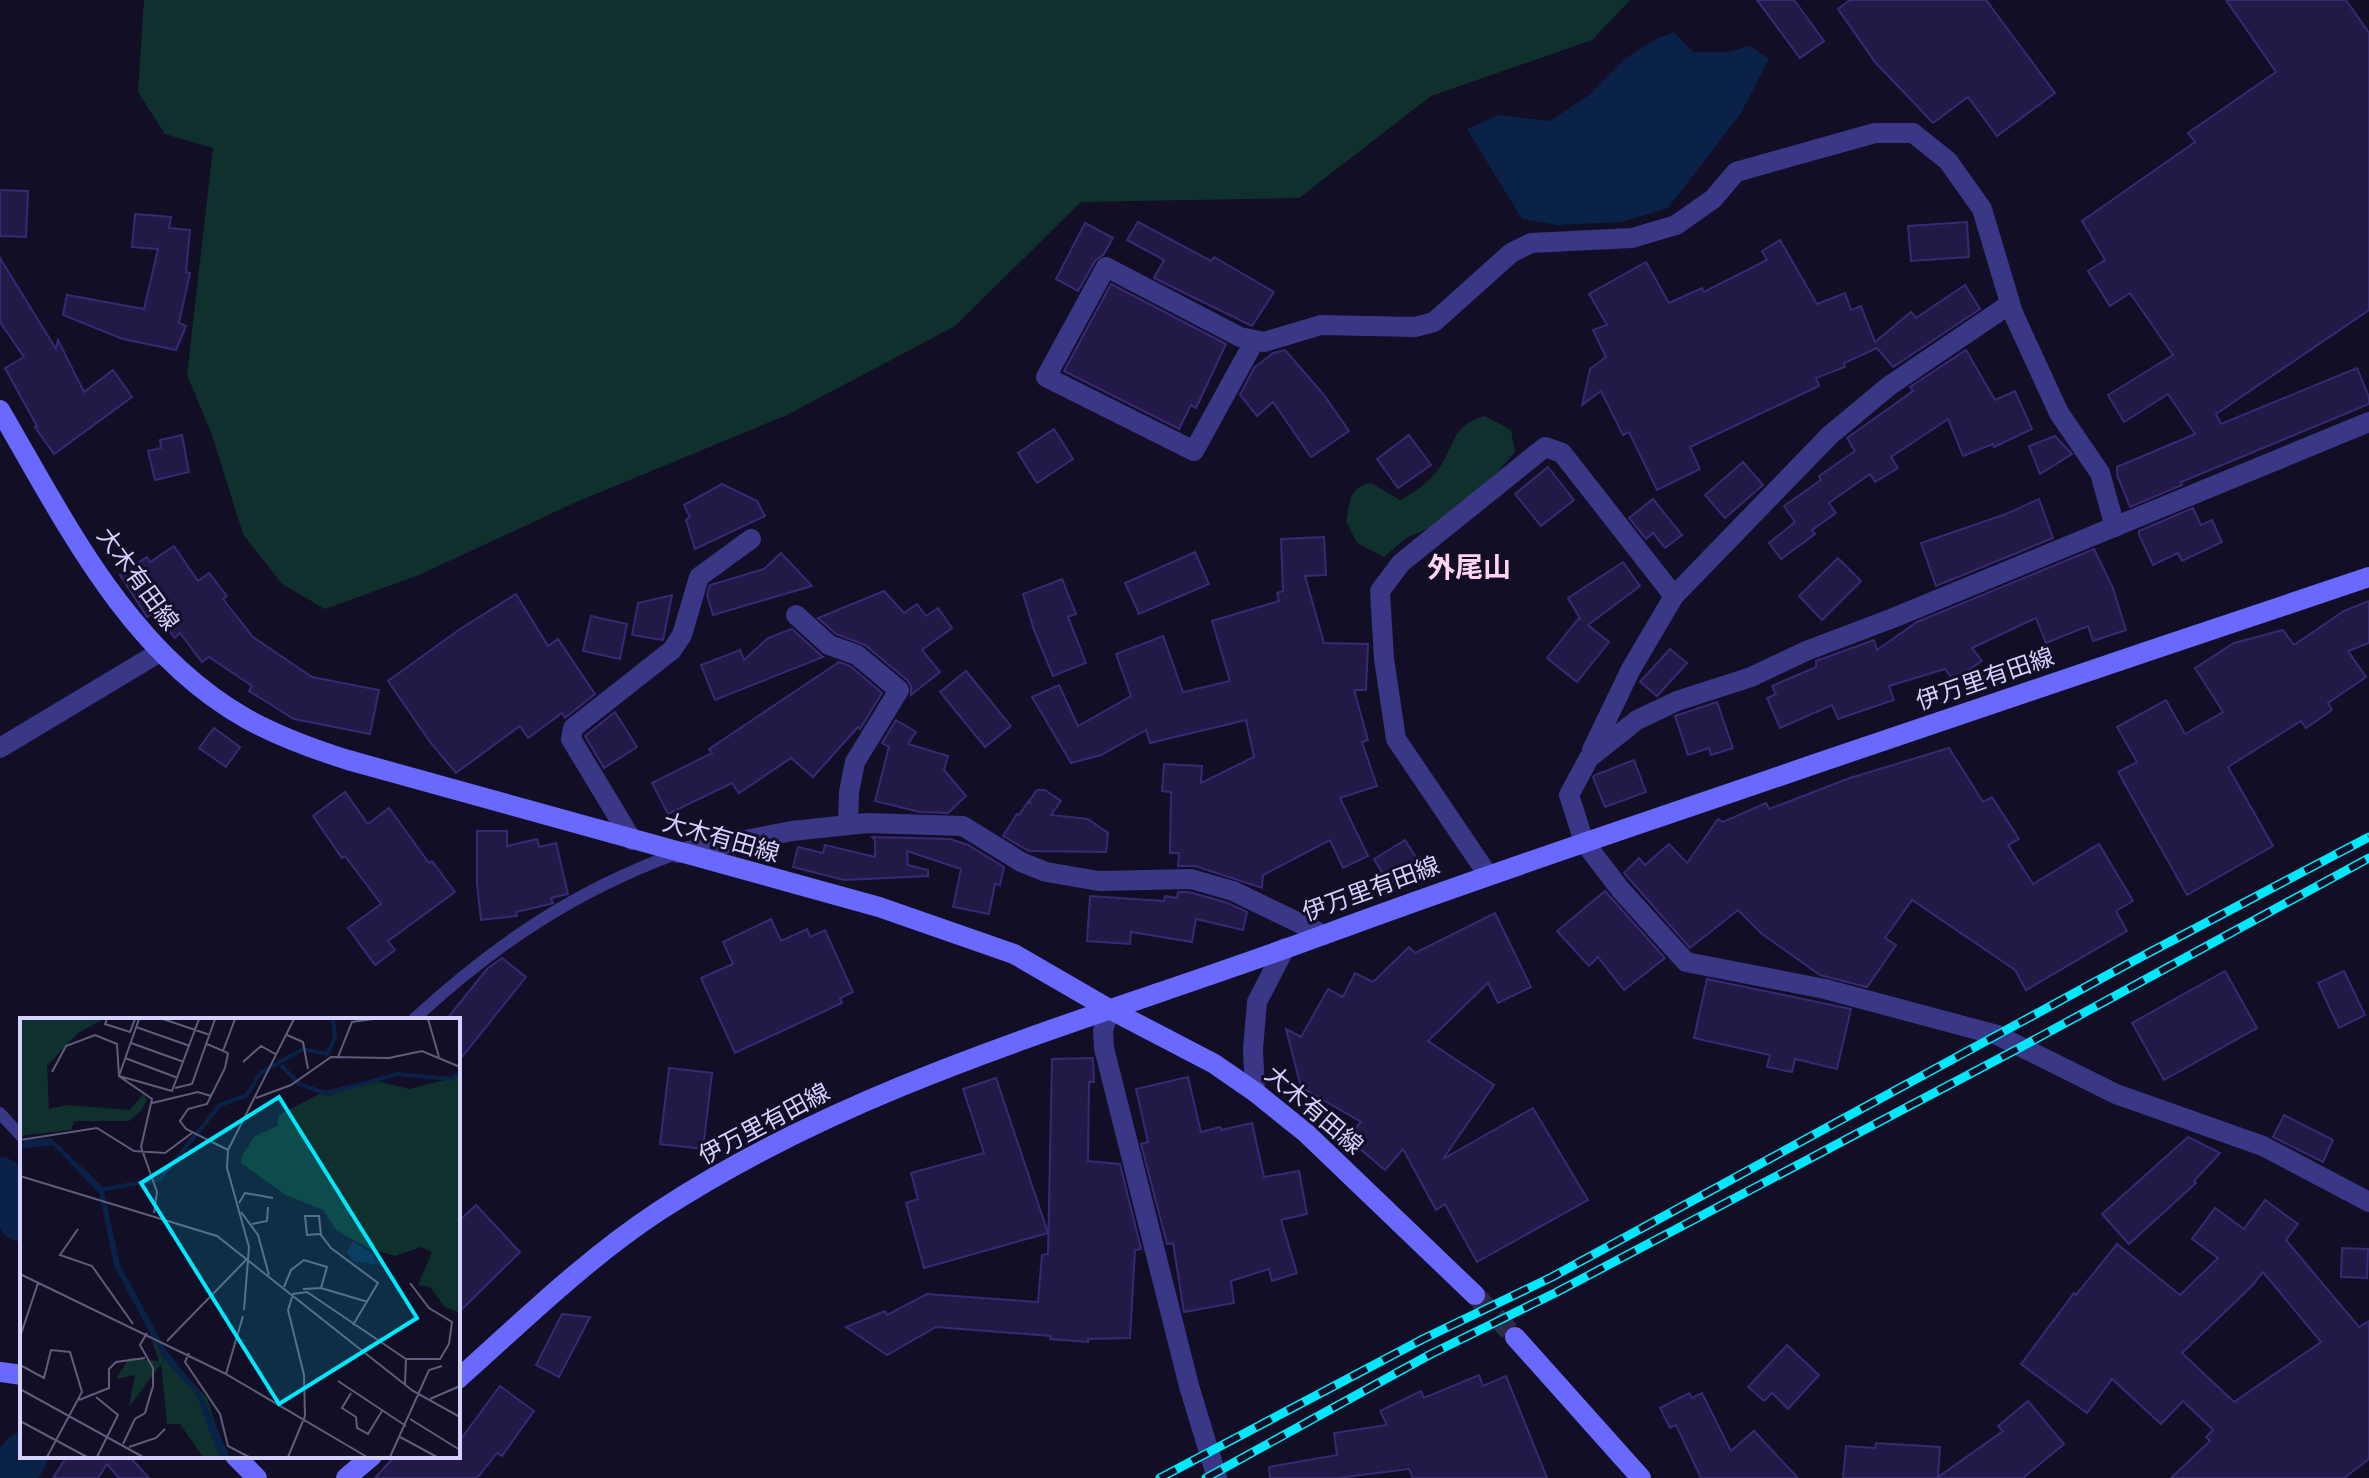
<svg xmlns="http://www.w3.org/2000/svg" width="2369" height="1478" font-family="'DejaVu Sans','Noto Sans JP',sans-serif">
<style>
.green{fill:#10302e}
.water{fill:#0a2248}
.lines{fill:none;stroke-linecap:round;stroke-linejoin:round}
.river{stroke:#0a2248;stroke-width:48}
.building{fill:#221947;stroke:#372a74;stroke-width:2;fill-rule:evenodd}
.secondary-tunnel{stroke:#2f2b46;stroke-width:20;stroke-dasharray:20 10;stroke-linecap:butt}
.lane{stroke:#393786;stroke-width:12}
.street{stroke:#393786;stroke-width:20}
.secondary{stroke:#6a69ff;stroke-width:20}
.rail-casing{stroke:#00e8fd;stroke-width:9}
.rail{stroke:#110e25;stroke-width:6;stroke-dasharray:18;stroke-linecap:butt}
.labels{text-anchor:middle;stroke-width:6;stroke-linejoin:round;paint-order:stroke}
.street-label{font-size:24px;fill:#d6d2ff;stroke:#110e25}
.quarter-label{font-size:28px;font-weight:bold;fill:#ffd4f0;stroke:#110e25}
.inset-river{fill:none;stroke:#0a2248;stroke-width:4}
.inset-road{fill:none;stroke:#605c7c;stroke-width:2}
.view{fill:#00e8fd;fill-opacity:0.15;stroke:#00e8fd;stroke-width:4}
.inset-edge{fill:none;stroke:#d6d2ff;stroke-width:4}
</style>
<rect width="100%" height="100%" fill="#110e25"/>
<g class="green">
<path d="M144,0H1630L1592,40L1431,96L1299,198L1081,202L955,326L787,415L574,503L419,575L325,609L282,584L243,534L212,435L187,375L213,148L165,134L138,92Z"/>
<path d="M1485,416L1511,430L1515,452L1498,472L1431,527L1406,538L1384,557L1357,543L1346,521C1351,500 1348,488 1371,483L1400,500C1415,492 1430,482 1440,467C1456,442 1452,425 1485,416Z"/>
</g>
<path class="water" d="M1674,32L1693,52H1726L1750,46L1769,59L1741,113L1668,208L1621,222L1558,225L1522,219L1467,129L1499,115L1550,121L1589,95L1626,58L1654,40Z"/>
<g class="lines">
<g class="river">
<path d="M0,1181L22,1218"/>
<path d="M9,1478L24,1456"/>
</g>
</g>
<g class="building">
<path d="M1757,0H1794L1824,41L1800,58Z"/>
<path d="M1850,0H1986L2055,93L1997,136L1968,97L1933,123L1875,62L1838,9Z"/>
<path d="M2226,0H2346L2369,33V310L2216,414L2221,424L2357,368L2369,397V404L2181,482L2182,485L2130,507L2117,475V467L2195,434L2168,394L2124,422L2108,395L2173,355L2130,293L2110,306L2088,271L2105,260L2082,221L2195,142L2188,133L2276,72Z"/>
<path d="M0,190L28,191L26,237L0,236Z"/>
<path d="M135,214L171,217L169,228L190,230L186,272L190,273L179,323L186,326L176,350L123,339L63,315L67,295L144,309L158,249L132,247Z"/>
<path d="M1138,222L1211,261L1214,257L1274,292L1252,326L1154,278L1164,260L1127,240Z"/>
<path d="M1967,222L1969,257L1911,261L1908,226Z"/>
<path d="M1085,223L1113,238L1104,254L1095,261L1078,291L1056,279Z"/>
<path d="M1780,240L1817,304L1845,293L1851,310L1861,306L1875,342L1911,312L1916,318L1965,285L1980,309L1893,367L1877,348L1844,363L1845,367L1816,378L1819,386L1690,447L1700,469L1657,490L1629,432L1623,435L1601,391L1582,405L1590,369L1606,357L1593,330L1607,325L1589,294L1646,262L1669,303L1702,288L1704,292L1767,260L1762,251Z"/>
<path d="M0,258L56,349L58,340L84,392L113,370L132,397L54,454L35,427L37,426L5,368L24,357L0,322Z"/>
<path d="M1111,284L1226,344L1196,408L1191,405L1179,429L1064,371Z"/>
<path d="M1285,350L1324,395L1349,431L1311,457L1273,402L1257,416L1240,395L1254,368L1273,353Z"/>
<path d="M1966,350L1995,400L2015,391L2032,429L1994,447L1993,444L1963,456L1948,419L1891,457L1898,468L1875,482L1870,474L1829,503L1836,513L1812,530L1815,534L1781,559L1769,543L1795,522L1784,506L1821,480L1819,476L1855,451L1847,438L1913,391L1910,387Z"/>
<path d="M1054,429L1073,459L1037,483L1018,453Z"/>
<path d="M182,435L189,472L155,480L148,451L161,448L160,440Z"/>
<path d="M1409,435L1431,465L1398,488L1377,459Z"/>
<path d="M2055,436L2072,454L2040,474L2029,446Z"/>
<path d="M1743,462L1763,485L1725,518L1705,495Z"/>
<path d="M1548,467L1574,500L1541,526L1515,494Z"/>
<path d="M722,484L757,501L765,516L695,549L686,520L690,517L684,505Z"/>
<path d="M1653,499L1682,535L1665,548L1653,533L1646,539L1629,518Z"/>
<path d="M2039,499L2053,538L1936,586L1921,543L2006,514Z"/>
<path d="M2193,508L2201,525L2212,520L2222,542L2182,561L2178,553L2153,565L2139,535V531Z"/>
<path d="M1324,537L1326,575L1305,576L1324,643L1368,644L1366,690H1354L1368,740L1362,742L1377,786L1340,798L1368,856L1343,868L1330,840L1263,875L1262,888L1195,866H1178L1179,853H1170L1171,792L1162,791L1164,764L1202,766L1201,783L1254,757L1246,720L1150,743L1146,730L1101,755L1071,763L1032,697L1059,685L1078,726L1131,696L1116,654L1163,636L1183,692L1230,681L1212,621L1279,601L1277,593L1283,591L1281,539Z"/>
<path d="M174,546L198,581L209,573L227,596L223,599L253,637L312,677L379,690L370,734L294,719L249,691L252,686L209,657L202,662L180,633L175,638L154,613L147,617L120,575L147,557L150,562Z"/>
<path d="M2094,549L2113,588L2126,630L2093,641L2088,626L2046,643L2036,618L1972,648L1982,661L1953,680L1945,669L1889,686L1894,700L1838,719L1832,705L1780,728L1767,698L1776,694L1772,686L1816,667V661L1874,640L1877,650L1917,622Z"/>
<path d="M1195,552L1209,584L1139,614L1125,583Z"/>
<path d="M781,553L812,586L713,615L707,595L710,585L764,569Z"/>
<path d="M1838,558L1861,581L1822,620L1799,596Z"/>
<path d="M1623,562L1640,586L1588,625L1609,642L1577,682L1547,658L1579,618L1581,620L1568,598Z"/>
<path d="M1062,579L1076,614L1068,617L1086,663L1053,676L1034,630L1023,594Z"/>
<path d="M884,591L904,613L917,604L926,616L938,608L952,628L922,650L940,672L911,695V686L907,680L865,645L836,634L818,618Z"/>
<path d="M516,594L548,646L558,639L595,694L565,718L562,713L528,738L520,726L456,773L430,742L388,681L460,629Z"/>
<path d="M672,595L663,640L632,635L638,603Z"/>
<path d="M2369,601V643L2348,651L2366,677L2328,703L2332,710L2306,728L2301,721L2228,767L2273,846L2187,895L2118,772L2137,762L2117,727L2166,700L2185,734L2223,712L2195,668L2234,643L2283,630L2294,645L2344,611Z"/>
<path d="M591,616L627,624L620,659L583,651Z"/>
<path d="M792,629L823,657L715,700L701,665L740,650L744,660L768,638Z"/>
<path d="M1670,649L1687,663L1657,696L1640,682Z"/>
<path d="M839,662L850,666L882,693L860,729L858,727L813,777L791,758L739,793L732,783L668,814L652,783L712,753L709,749Z"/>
<path d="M966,671L1011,726L985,747L940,692Z"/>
<path d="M1717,702L1733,748L1711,755L1709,748L1688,755L1675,716Z"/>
<path d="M615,712L637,747L604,768L585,736Z"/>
<path d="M896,720L916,732L908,744L948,756L944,770L966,796L948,813L920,812L875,801L889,747L882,743Z"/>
<path d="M214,728L240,747L226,767L199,748Z"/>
<path d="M1949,748L1983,802L1992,797L2019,839L2008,845L2033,884L2099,844L2133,901L2116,911L2127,931L2026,990L2015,970L1912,900L1885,938L1896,945L1867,987L1820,975L1762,934L1738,910L1690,948L1624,873L1639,858L1645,865L1669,844L1687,863L1718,819L1723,822L1766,803L1769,809L1850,778Z"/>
<path d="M1634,760L1646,792L1605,807L1593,777L1595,775Z"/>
<path d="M1037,790H1045L1061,801L1051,815L1088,819L1108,833L1106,852L1029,851L1003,836L1017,814L1019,815L1028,802L1031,804L1029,801Z"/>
<path d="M345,792L368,824L389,808L429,863L432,861L455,892L388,941L395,950L375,965L348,928L381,904L345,856L342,858L313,816Z"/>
<path d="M477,831H507V846L537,839L539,847L556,843L568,894L551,898L553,903L550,904L516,912L517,916L481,920L477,884Z"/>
<path d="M872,837L950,839L968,845L1004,867L1000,885L995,884L989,914L953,907L961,869L907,851L908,865L928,870V876L844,880L793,867L798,847L823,853L825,845L875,857V840Z"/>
<path d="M1405,840L1420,864L1389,884L1374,859Z"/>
<path d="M1605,891L1665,958L1624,990L1598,957L1589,966L1557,931Z"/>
<path d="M1178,892H1189L1228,903L1247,912L1243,930L1196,919L1192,942L1131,932L1130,944L1087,941L1090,896L1164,901L1165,896L1177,898Z"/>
<path d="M1495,913L1531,987L1498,1003L1488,983L1428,1041L1494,1085L1443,1159L1533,1108L1588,1200L1477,1262L1445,1204L1436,1210L1403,1149L1385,1170L1347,1138L1361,1122L1301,1087L1286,1029L1301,1037L1328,989L1343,997L1355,973L1373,982L1409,947L1415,953Z"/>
<path d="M771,919L781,941L807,929L810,937L825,930L853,992L840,998L842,1003L735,1053L701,978L733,964L723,942Z"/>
<path d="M502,958L526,977L458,1062V1020H446L487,969Z"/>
<path d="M2225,971L2257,1028L2164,1080L2132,1023Z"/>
<path d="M2344,971L2365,1015L2339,1028L2318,983Z"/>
<path d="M1707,979L1851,1009L1837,1069L1795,1059L1792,1072L1767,1067L1770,1055L1694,1038Z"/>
<path d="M1093,1058L1094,1082H1089L1088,1161L1120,1164L1141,1249L1135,1250L1130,1338L1088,1339V1342L1050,1339L1051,1336L936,1327L887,1355L846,1327L885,1311L887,1315L927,1294L1038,1302L1042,1255L1048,1254L1052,1059Z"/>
<path d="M669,1068L712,1073L703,1149L660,1144Z"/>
<path d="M1188,1077L1201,1132L1220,1127L1221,1130L1252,1123L1264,1177L1299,1171L1307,1214L1281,1220L1297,1273L1272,1281L1269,1269L1231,1281L1234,1303L1184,1312L1173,1243L1167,1244L1141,1144L1148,1142L1136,1089Z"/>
<path d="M996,1078L1048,1233L924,1268L906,1203L918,1199L911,1173L984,1153L963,1089Z"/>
<path d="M2284,1115L2333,1140L2323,1162L2273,1137Z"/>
<path d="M2188,1137L2220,1153L2194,1181L2196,1183L2129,1244L2102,1214Z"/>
<path d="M2265,1200L2298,1224L2286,1240L2359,1327L2369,1321V1459L2344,1478H2171L2210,1441L2206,1437L2213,1430L2183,1401L2161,1424L2112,1379L2087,1413L2021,1364L2074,1293L2076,1295L2117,1244L2180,1295L2218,1258L2192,1239L2215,1208L2244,1229ZM2263,1272L2321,1342L2234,1402L2182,1353L2252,1286Z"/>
<path d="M476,1205L520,1252L458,1313V1222Z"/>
<path d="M2342,1248L2368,1249L2367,1278L2341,1277Z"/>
<path d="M562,1314L590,1317L559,1377L536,1365Z"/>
<path d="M1787,1345L1819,1375L1788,1409L1772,1393L1764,1401L1748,1387Z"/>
<path d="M1479,1375L1483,1386L1506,1376L1547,1478H1413L1409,1469L1337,1478H1270L1269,1467L1337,1455L1334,1433L1387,1425L1380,1411L1421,1391L1424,1398Z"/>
<path d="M500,1386L534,1411L502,1456L497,1453L477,1478H375L395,1456H458V1443Z"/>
<path d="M1689,1393L1692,1398L1702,1393L1731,1451L1754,1431L1798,1478H1701L1676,1425L1670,1428L1660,1408Z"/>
<path d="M2028,1401L2064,1444L2023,1478H1843L1846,1446L1875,1448L1876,1443L1940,1447L1938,1477L2003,1431L1998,1426Z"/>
<path d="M67,1456H129L149,1478H119L107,1464L98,1478H53Z"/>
</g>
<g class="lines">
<path class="secondary-tunnel" d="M1475,1295L1515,1337"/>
<g class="lane">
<path d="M413,1020C494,945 574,891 678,853"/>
<path d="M0,1113L22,1137"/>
</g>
<g class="street">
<path d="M1255,340L1194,451L1046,377L1106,267L1240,337L1264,342L1321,325L1415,327L1434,322L1511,253L1531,243L1632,238L1676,225L1713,199L1736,172L1875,133H1913L1948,161L1982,209L2013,313L2059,413L2100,473L2115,527"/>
<path d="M2369,422L1893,618L1806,651L1751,677L1677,701L1637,720L1589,758L1569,795L1584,842L1620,889L1686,962L1825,989L1997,1035L2116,1094L2263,1146L2369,1202"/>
<path d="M796,615L829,645L857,655L899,690L855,762L849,792L848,825"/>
<path d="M0,748L160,652"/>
<path d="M1592,750L1631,669L1674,596L1830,435L1889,386L2010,304"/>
<path d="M632,840L571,739L573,728L672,650L682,635L699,577L751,539"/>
<path d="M678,853L792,831L867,823L963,826L1021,862L1046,872L1099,881L1191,879L1233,891L1324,935"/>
<path d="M1488,875L1396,739L1384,659L1380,591L1401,563L1545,447L1562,453L1674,596"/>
<path d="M1109,1009L1103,1031L1104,1048L1189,1386L1217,1478"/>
<path d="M1255,1092L1253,1049L1257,1002L1285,948"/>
</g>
<g class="secondary">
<path d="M0,410C66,523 128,652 247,719C280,737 313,749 348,760L879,907L1014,954L1109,1009L1213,1063L1255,1092L1306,1133L1475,1295"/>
<path d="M1515,1337L1641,1478"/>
<path d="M0,1372L22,1375"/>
<path d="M458,1379C523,1321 586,1259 659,1211C864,1077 1100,1018 1326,934C1487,874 1650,821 1812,765C1998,702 2183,639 2369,577"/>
<path d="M235,1456L257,1478"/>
<path d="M346,1478L372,1456"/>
</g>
<defs>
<g id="rail">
<path d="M1160,1478L1423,1339L1552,1277L2137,959L2369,837"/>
<path d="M1206,1478L1431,1354L1557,1292L2021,1047L2369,858"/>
</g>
</defs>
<use href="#rail" class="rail-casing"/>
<use href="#rail" class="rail"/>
</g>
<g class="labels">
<g class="street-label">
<text transform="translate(138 579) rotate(54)" y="8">大木有田線</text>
<text transform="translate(1985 679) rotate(-19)" y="8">伊万里有田線</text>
<text transform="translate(721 838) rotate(16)" y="8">大木有田線</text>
<text transform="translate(1371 889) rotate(-20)" y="8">伊万里有田線</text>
<text transform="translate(1314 1110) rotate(41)" y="8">大木有田線</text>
<text transform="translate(764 1124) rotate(-28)" y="8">伊万里有田線</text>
</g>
<g class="quarter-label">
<text x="1469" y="577">外尾山</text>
</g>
</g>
<g transform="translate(20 1018)">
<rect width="440" height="440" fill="#110e25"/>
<path d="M0,1H84L58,15L27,48L29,91L47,87L110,92L123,76L127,82L121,93L109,103H54L51,112L0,118ZM440,58V295L425,289L410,269L398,267L412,234L401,229L375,238L348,230L316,212L303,192L266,177L221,145V139L235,118L257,108L259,97L305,73L353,62L389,71ZM131,320L187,380L206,439H183L160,406H147L141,346L109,389L115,357L96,361L109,340L139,343Z" fill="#10302e"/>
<path d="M31,120L83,169L100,247L146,332L180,374L210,439H199L176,376L144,341L94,248L79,175L33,127L0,131L5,122ZM333,223L354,237L357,247L333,243L327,234Z" fill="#0a2248"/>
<path class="inset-river" d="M261,47L279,66L307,76L377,56L431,61L440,55M80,172L140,161L200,87L227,77L240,55L283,31L307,36L315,20L313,1"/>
<path class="inset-road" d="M87,1L85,6L110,14L115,1M119,1L99,58L132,81L121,129L137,174L134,195M143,1L190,17M408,1L419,39M116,9L170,28M267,17L283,24L288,51M111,25L164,44M187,26L208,35L205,50L187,86L168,91L160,103L166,111L208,132M203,33L215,1M318,39L332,4L353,1M105,40L158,60M223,44L241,28L257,37M32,54L46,28L75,17L97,26L99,58L152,73L179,1M155,70L172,66L195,1M236,80L271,67L311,39L369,40L402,33L440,49M132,85L178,74L191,78M0,122L77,110L114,133L145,135L172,115M0,158L197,218L393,373L440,399M219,185L225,175L253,180M221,194L238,217L249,257M232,206L247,203L248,189M58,211L40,237L72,248L113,306M300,216L287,217L285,198H299L301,217L311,230L358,265L333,307M0,256L206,356M264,269L271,252L284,242L307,249L301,270M283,271L301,270L348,284M224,292L229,229L207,150L208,132L274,1M223,298L206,356L347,439M0,319L18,265M147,323L226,242M169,335L165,344L200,396L208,428L229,439M0,347L24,360L31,332L50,334L62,374L27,439M318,363L386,408M385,366L386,341M0,371L123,439M331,375L322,390L336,399L337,410L348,416L362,393M76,379L98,397L77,439M410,381L440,368M59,382L89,370V351L96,344L125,340M390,401L440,432M0,403L67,439M380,419L417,439M103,426L115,401L125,395L133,368V350L120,327L127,315M109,429L136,420L145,411M268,439L285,398L284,357L268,292L273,276L287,274L386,341H420L429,326L432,304L409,290L390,265M370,439L409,352L422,348"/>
<path class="view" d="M259,79L397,300L259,386L121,165Z"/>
<rect width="440" height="440" class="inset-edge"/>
</g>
</svg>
